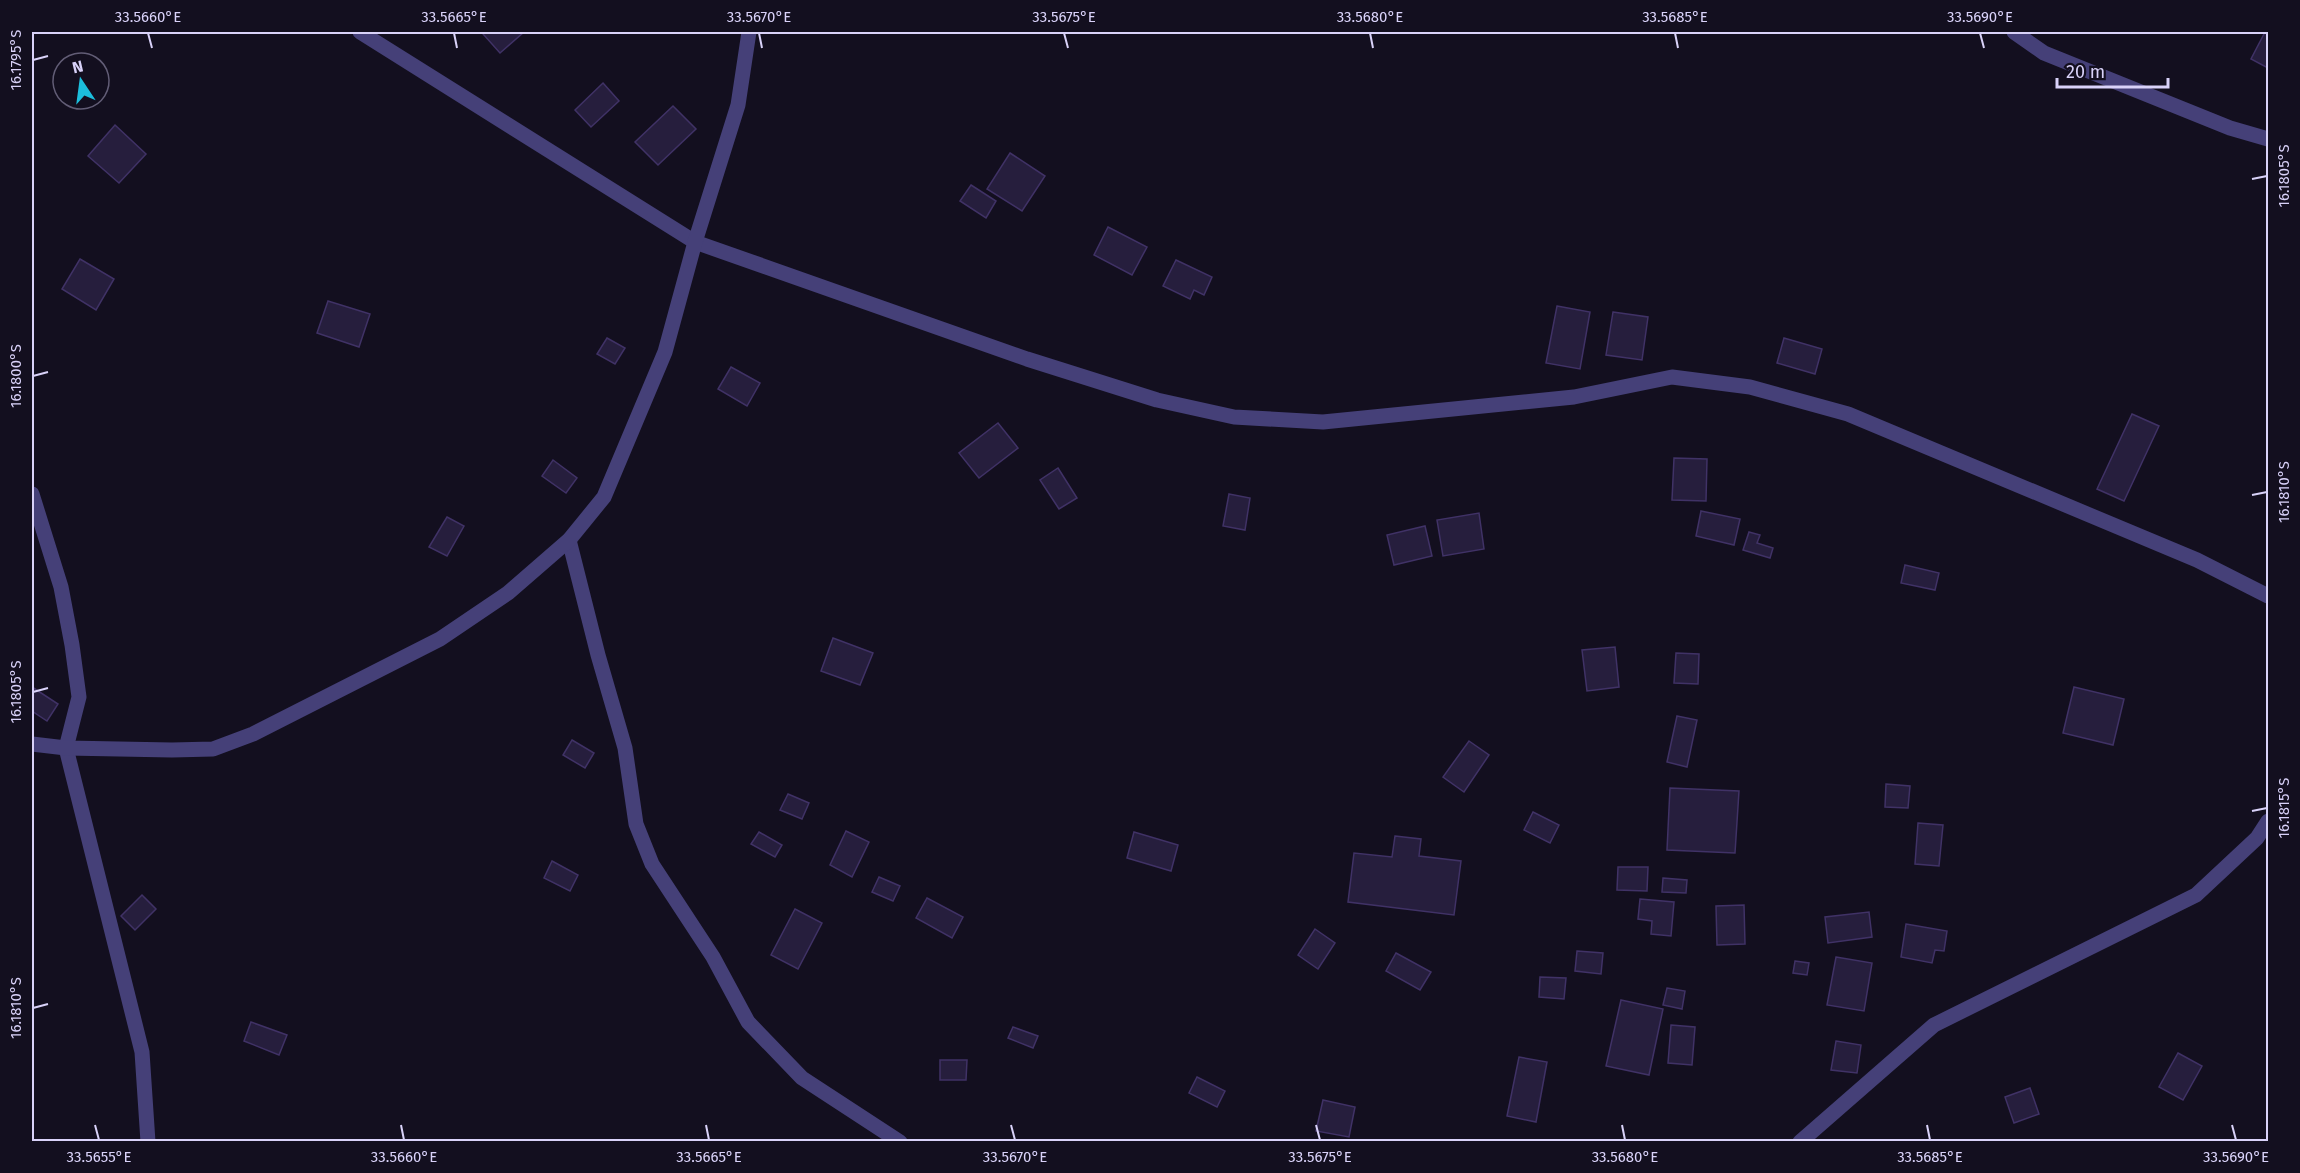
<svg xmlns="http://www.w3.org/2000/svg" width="2300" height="1173" font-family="'Fira Sans',sans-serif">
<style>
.building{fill:#261e3d;stroke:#403266;stroke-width:1.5}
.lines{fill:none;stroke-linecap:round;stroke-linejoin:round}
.minor{stroke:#454078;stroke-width:15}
.ticks{fill:none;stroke:#d9d2f9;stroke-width:2}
.neatline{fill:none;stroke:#d9d2f9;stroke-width:2}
.ticks-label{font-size:15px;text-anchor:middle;fill:#d9d2f9}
</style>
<rect width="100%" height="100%" fill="#130f1f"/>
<g class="building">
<path d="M486,32H524L500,53L483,34Z"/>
<path d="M2265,32L2268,34V68L2251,59Z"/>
<path d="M603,83L619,101L591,127L575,110Z"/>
<path d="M673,106L696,129L658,165L635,142Z"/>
<path d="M115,125L146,154L119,183L88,156Z"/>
<path d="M1010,153L1045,176L1022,211L987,189Z"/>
<path d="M971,185L996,201L986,218L960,201Z"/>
<path d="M1108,227L1147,247L1132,275L1094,255Z"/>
<path d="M80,259L114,279L96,310L62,289Z"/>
<path d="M1176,260L1212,277L1204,295L1194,290L1190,299L1163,286Z"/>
<path d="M328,301L370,314L359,347L317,333Z"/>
<path d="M1557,306L1590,312L1580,369L1546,363Z"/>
<path d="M1613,312L1648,317L1642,360L1606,355Z"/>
<path d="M607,338L625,348L615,364L597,354Z"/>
<path d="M1784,338L1822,349L1815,374L1777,363Z"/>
<path d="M731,367L760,383L747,406L718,389Z"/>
<path d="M2132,414L2159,426L2124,501L2097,489Z"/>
<path d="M998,423L1018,448L979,478L959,453Z"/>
<path d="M1674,458L1707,459L1706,501L1672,500Z"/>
<path d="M553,460L577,478L566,493L542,476Z"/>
<path d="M1058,468L1077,498L1059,509L1040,480Z"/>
<path d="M1229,494L1250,498L1245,530L1223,526Z"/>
<path d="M1701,511L1740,519L1734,545L1696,536Z"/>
<path d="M1479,513L1484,549L1443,556L1437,520Z"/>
<path d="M447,517L464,526L447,556L429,547Z"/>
<path d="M1425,526L1432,556L1394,565L1387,535Z"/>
<path d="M1749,532L1760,535L1757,543L1773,548L1770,558L1743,550Z"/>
<path d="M1905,565L1939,573L1935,590L1901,583Z"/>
<path d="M833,638L873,653L860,685L821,671Z"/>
<path d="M1615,647L1619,687L1587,691L1582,650Z"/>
<path d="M1676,653L1699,654L1698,684L1674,683Z"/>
<path d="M32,687L58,704L47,721L32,711Z"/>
<path d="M2074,687L2124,699L2113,745L2063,733Z"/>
<path d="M1677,716L1697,720L1687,767L1667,762Z"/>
<path d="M572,740L594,753L585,768L563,755Z"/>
<path d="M1469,741L1489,755L1464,792L1443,777Z"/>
<path d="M1886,784L1910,786L1908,808L1885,807Z"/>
<path d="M1670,788L1739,791L1735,853L1667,850Z"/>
<path d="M788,794L809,803L802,819L780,810Z"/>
<path d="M1533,812L1559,825L1550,843L1524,830Z"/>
<path d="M1918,823L1943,825L1939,866L1915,864Z"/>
<path d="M846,831L869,842L852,877L830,865Z"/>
<path d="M759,832L782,845L775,857L751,844Z"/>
<path d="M1134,832L1178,845L1171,871L1127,858Z"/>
<path d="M1395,836L1421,839L1419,856L1461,861L1454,915L1348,902L1354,853L1392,857Z"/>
<path d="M552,861L578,875L570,891L544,878Z"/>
<path d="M1618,867H1648L1647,891L1617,890Z"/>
<path d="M879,877L900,886L893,901L872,892Z"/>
<path d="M1663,878L1687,880L1686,893L1662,892Z"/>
<path d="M142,895L156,909L135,930L121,916Z"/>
<path d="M927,898L963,917L952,938L916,918Z"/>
<path d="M1640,899L1674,902L1671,936L1651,934L1652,921L1638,919Z"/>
<path d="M1744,905L1745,944L1717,945L1716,906Z"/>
<path d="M795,909L822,923L798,969L771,955Z"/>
<path d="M1869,912L1872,937L1828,943L1825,917Z"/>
<path d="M1906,924L1947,931L1944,951L1935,950L1932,963L1901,957Z"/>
<path d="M1315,929L1335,943L1318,969L1298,955Z"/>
<path d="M1577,951L1603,953L1601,974L1575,971Z"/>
<path d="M1396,953L1431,972L1420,990L1386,971Z"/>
<path d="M1836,957L1872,963L1864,1011L1827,1005Z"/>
<path d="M1795,961L1809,963L1807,975L1793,973Z"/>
<path d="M1540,977L1566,978L1564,999L1539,997Z"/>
<path d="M1667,988L1685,991L1682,1009L1663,1005Z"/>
<path d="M1621,1000L1663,1009L1649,1075L1606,1066Z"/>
<path d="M251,1022L287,1035L279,1055L244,1041Z"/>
<path d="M1671,1025L1695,1027L1692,1065L1668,1063Z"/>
<path d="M1013,1027L1038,1036L1033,1048L1008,1038Z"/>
<path d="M1836,1041L1861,1045L1857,1073L1831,1070Z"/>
<path d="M2178,1053L2202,1066L2183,1100L2159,1087Z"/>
<path d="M1519,1057L1547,1062L1536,1122L1507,1116Z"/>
<path d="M940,1060H967L966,1080H940Z"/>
<path d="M1197,1077L1225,1091L1217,1107L1189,1093Z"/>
<path d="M2030,1088L2039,1114L2014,1123L2005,1097Z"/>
<path d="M1323,1100L1355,1107L1349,1137L1316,1131Z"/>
</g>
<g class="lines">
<g class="minor">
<path d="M360,32L695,242L1027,359L1157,400L1234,417L1323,422L1574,397L1672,377L1750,387L1848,414L2197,560L2268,596"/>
<path d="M2014,32L2044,53L2230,128L2268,139"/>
<path d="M32,494L61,587L72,645L79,697L66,748L142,1052L148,1142"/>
<path d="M569,540L598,655L625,748L636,824L652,864L713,957L748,1022L802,1078L900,1142"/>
<path d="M32,744L66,748L172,750L213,749L253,734L440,639L508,593L569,540L604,497L665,352L695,242L738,105L749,32"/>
<path d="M1800,1142L1934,1025L2196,895L2257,838L2268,821"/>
</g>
</g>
<path class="ticks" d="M148,33L152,48M454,33L457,48M759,33L762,48M1064,33L1068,48M1370,33L1373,48M1675,33L1678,48M1980,33L1984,48M33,60L48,56M2252,179L2267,176M33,376L48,372M2252,495L2267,492M33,692L48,688M2252,811L2267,808M33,1008L48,1004M95,1125L99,1140M401,1125L404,1140M706,1125L709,1140M1011,1125L1015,1140M1316,1125L1320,1140M1622,1125L1625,1140M1927,1125L1930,1140M2232,1125L2236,1140"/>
<rect width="2300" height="1173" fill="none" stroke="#130f1f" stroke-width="66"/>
<g transform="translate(81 81) rotate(347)"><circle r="28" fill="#130f1f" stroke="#625d76" stroke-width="1.5"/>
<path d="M0-4.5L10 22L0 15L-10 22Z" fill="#1cbedc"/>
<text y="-9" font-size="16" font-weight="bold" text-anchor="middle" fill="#d9d2f9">N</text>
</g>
<path d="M2057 78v9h111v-9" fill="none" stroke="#d9d2f9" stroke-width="3"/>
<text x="2066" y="78" font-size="18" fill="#d9d2f9" stroke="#130f1f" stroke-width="4.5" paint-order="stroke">20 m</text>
<rect x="33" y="33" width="2234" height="1107" class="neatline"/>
<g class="ticks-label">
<text x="148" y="22">33.5660°E</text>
<text x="454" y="22">33.5665°E</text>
<text x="759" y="22">33.5670°E</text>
<text x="1064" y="22">33.5675°E</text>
<text x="1370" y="22">33.5680°E</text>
<text x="1675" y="22">33.5685°E</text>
<text x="1980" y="22">33.5690°E</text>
<text transform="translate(16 60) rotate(-90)" y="5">16.1795°S</text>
<text transform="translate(2284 176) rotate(-90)" y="5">16.1805°S</text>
<text transform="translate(16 376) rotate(-90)" y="5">16.1800°S</text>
<text transform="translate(2284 492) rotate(-90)" y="5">16.1810°S</text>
<text transform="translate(16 692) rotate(-90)" y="5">16.1805°S</text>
<text transform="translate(2284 808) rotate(-90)" y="5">16.1815°S</text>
<text transform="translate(16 1008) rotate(-90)" y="5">16.1810°S</text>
<text x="99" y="1162">33.5655°E</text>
<text x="404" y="1162">33.5660°E</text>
<text x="709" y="1162">33.5665°E</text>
<text x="1015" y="1162">33.5670°E</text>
<text x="1320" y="1162">33.5675°E</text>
<text x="1625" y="1162">33.5680°E</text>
<text x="1930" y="1162">33.5685°E</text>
<text x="2236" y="1162">33.5690°E</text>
</g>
</svg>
